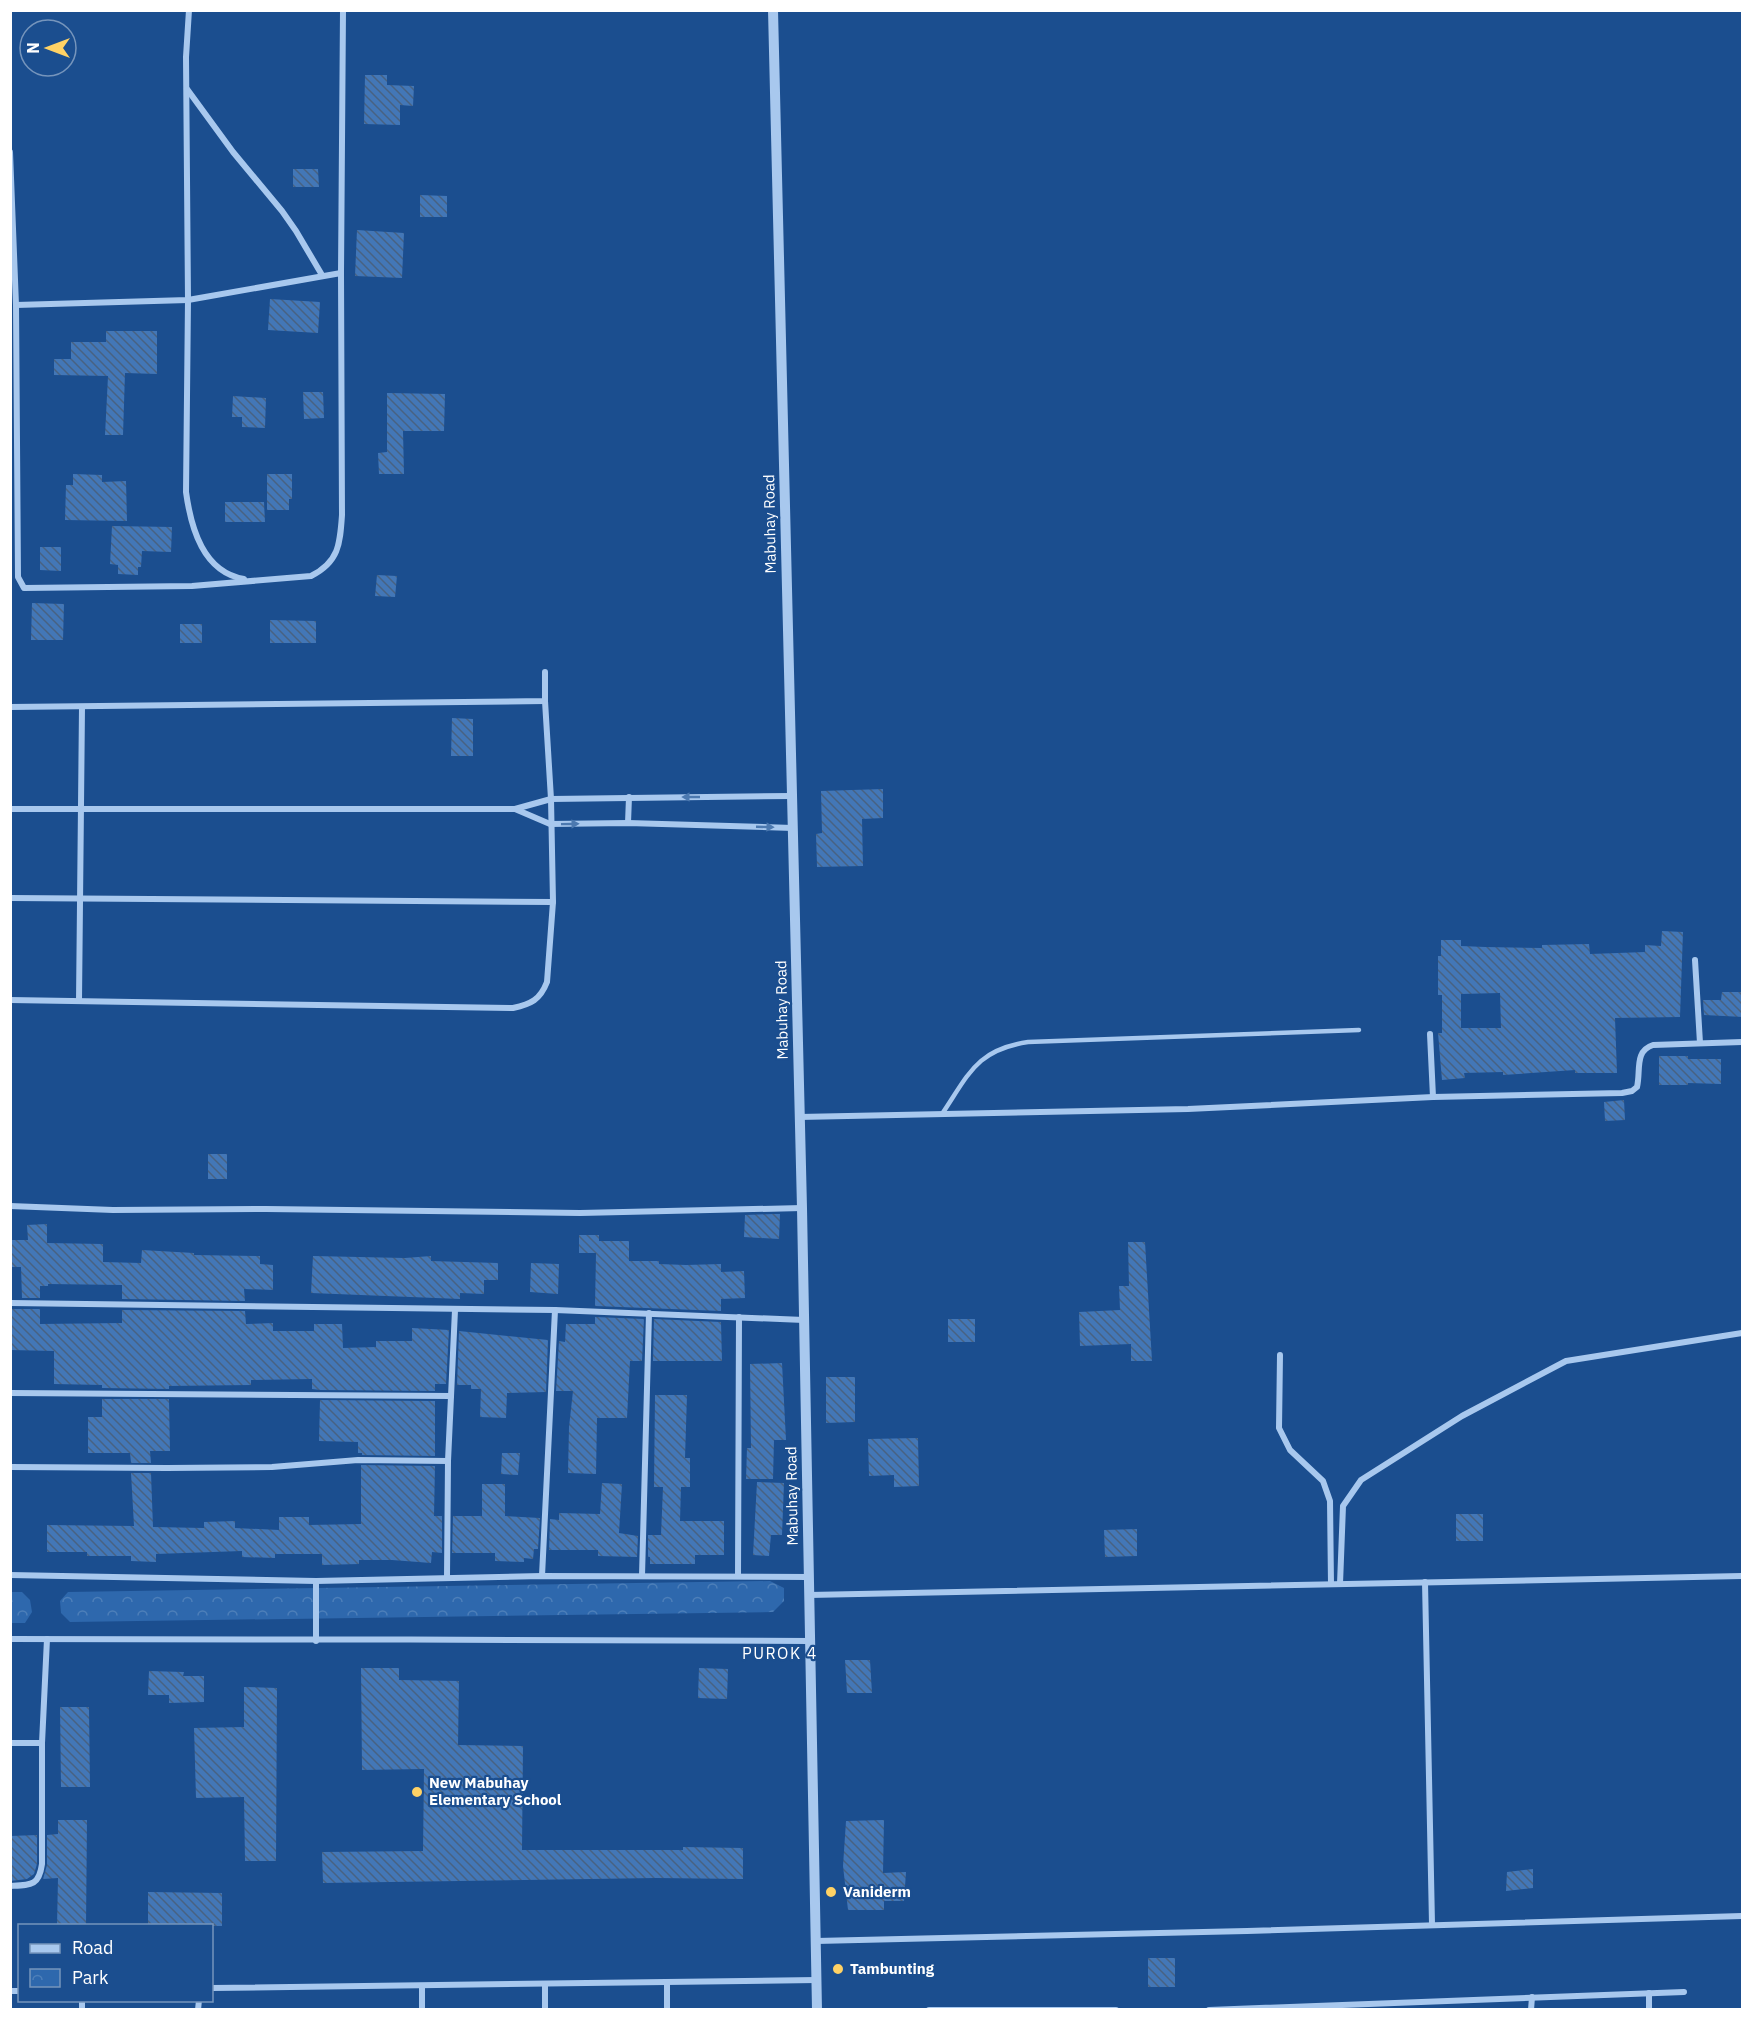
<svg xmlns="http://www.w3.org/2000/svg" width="1753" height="2020" font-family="'IBM Plex Sans',sans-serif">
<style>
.park{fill:url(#park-crowns)}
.building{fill:url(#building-back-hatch);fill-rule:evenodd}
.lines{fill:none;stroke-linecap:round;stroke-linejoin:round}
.service{stroke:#a8c8ee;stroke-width:4.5}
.minor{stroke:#a8c8ee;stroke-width:6}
.tertiary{stroke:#a8c8ee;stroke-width:10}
.oneway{fill:#4c79b0}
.poi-dot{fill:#ffd265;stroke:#1b4e8f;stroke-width:2}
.labels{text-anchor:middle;stroke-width:4.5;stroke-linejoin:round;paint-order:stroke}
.street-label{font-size:15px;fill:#fff;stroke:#1b4e8f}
.poi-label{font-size:15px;font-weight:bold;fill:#fff;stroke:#1b4e8f;text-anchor:start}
.neighbourhood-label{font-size:16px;letter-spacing:1.5px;fill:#fff;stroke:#1b4e8f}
</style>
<defs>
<pattern id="park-crowns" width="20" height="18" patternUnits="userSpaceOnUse" patternTransform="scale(1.5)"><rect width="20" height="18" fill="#2e68ad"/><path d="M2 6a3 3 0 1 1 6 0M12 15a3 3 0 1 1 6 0" fill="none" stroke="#4d7fb9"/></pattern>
<pattern id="building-back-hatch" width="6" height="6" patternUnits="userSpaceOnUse" patternTransform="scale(1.5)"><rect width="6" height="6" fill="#4377b7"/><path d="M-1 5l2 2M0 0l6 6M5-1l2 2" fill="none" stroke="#486282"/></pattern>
</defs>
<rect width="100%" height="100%" fill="#1b4e8f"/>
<g class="park">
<path d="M770,1581L784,1588V1601L773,1612L70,1622L61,1613L60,1601L68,1592Z"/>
<path d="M11,1592H22L30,1600L32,1612L25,1623H11Z"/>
</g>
<g class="building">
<path d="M365,75H387V85L414,86L413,106L400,105V125L364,124Z"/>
<path d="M293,169H318L319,187H293Z"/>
<path d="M420,195L447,196V217H420Z"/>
<path d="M357,230L404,233L402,278L355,276Z"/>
<path d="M270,299L320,302L318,333L268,330Z"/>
<path d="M106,331H157V374L125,373L123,435H105L108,376L54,375V359H71V342H106Z"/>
<path d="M303,392H323L324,418L304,419Z"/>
<path d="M387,393L445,394L444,431H403L404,474H379L378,453L387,452Z"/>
<path d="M233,396L266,398L265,428L242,427V417H232Z"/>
<path d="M73,474L102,475V482L126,481L127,521L65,520L66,485H73Z"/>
<path d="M267,474H292V499H289V510H267Z"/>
<path d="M225,502H264L265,522H225Z"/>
<path d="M112,526L172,527L171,552L142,551L141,567H138V575L118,574V565L110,564Z"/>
<path d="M40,547H61V571L40,570Z"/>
<path d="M377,575L397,576L395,597L375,596Z"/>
<path d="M32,603L64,604L63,640H31Z"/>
<path d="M270,620L316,621V643H270Z"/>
<rect x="180" y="624" width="22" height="19"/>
<path d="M452,718L473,719V756H451Z"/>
<path d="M883,789V818L862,819L863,866L817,867L816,834L822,833L821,791Z"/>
<path d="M1662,931L1683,932L1680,1017L1615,1018L1617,1073H1575V1070L1503,1075V1072L1464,1073L1465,1078L1442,1080L1438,1033H1442V995H1438V956H1441V940H1461V946L1485,947L1542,948V945L1589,944L1590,954L1645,952V945L1661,946ZM1500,993L1501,1028H1461V994Z"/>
<path d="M1722,992H1743V1017L1704,1015L1703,1000H1721Z"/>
<path d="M1659,1056H1688V1059H1721V1084L1688,1083V1085H1659Z"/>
<path d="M1624,1100L1625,1120L1605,1121L1604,1102Z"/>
<rect x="208" y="1154" width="19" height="25"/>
<path d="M773,1214H780L779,1239L744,1237L745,1215Z"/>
<path d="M47,1224V1243L103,1244V1262L141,1263L142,1250L194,1253V1255L260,1256V1264L273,1265V1290L244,1289L245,1301L122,1299V1285L48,1284V1286H40V1298H22L21,1267H10V1240H28L27,1225Z"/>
<path d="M579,1235H599V1241H629V1261H659V1264L686,1265L721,1264V1272L744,1271L745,1298L721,1299V1311L595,1306L596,1253H579Z"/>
<path d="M1128,1242H1145L1152,1361H1131V1344L1080,1346L1079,1312L1120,1310L1119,1286H1129Z"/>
<path d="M313,1256L405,1258L431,1256V1261L498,1263V1280H484V1294L460,1293V1299L311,1293Z"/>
<path d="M531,1263L559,1264L558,1294L530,1292Z"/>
<path d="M10,1309H40V1324L122,1323V1310L245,1311L246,1324L273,1323V1331H314V1324H342L343,1348L376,1347V1341H412V1328L449,1330L446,1384H435V1391L320,1390L312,1389V1379L251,1380V1385L169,1386V1389L102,1388V1385L54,1384V1351L10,1350Z"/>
<path d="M595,1317L644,1319L642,1361H630L627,1418H597L596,1474L568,1473L569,1427L573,1391H556L559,1341L565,1342L566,1324H595Z"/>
<path d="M654,1319L721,1322L722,1361H653Z"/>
<rect x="948" y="1319" width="27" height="23"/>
<path d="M459,1331L548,1340L546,1392L507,1393L506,1418L480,1417L481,1389H471V1385H457Z"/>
<path d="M782,1363L786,1440H774L773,1479H746L747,1448H751L750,1364Z"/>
<path d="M826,1377H855V1422L826,1423Z"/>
<path d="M655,1395H687L685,1458H690V1487H681L680,1521H724V1555H695V1564H650V1557H648V1535H661L663,1487H654Z"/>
<path d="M102,1399H169L170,1451H150L151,1463H131L130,1453H88V1417H102Z"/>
<path d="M320,1400L435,1401V1456L362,1455V1453H358V1442L319,1441Z"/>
<path d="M918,1438L919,1486L894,1487V1475L869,1476L868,1439Z"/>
<path d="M502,1453H520L518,1475L501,1474Z"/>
<path d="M361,1465L435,1466L434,1516H442V1553L432,1552L431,1563L392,1560H359V1564L322,1565V1554H275V1558L242,1557V1551L156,1554V1562L131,1561V1556H87V1552H47V1525L134,1526L131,1473H151L153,1527L204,1528V1522L235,1521V1528L279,1530V1517H309V1525L361,1524Z"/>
<path d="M757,1482L784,1483L782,1535H771L769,1556L753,1555Z"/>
<path d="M602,1483L622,1484L619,1533L638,1536L637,1557L598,1556V1550H549L550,1519L559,1520V1513L600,1514Z"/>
<path d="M482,1484H505V1516L540,1518L538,1549H534L533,1559L524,1558V1562L495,1561V1553H452L453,1516H482Z"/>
<rect x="1456" y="1514" width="27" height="27"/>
<path d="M1137,1529V1556L1105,1557L1104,1530Z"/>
<path d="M845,1660H870L872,1693H847Z"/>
<path d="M361,1668H399V1680L459,1681L458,1745L523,1746L522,1850H683V1847L743,1848V1879L656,1878L323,1883L322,1852L423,1851L424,1769L362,1770Z"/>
<path d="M699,1668L728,1669L727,1699L698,1698Z"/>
<path d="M149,1671L184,1672L183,1676H204V1702L169,1703V1695H148Z"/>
<path d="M244,1687L277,1688L276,1861H245L244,1797L196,1798L194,1728L244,1727Z"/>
<path d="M60,1707H89L90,1787H61Z"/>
<path d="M58,1820H87L86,1926H57L58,1878L43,1879L47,1865V1835L58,1834Z"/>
<path d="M884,1820L883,1873L906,1872L904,1901H884V1910H848L843,1866L846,1821Z"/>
<path d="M37,1835V1864L34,1874L27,1879L10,1881V1836Z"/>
<path d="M1533,1869V1888L1506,1891L1507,1872Z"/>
<path d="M148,1892L222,1893V1926H148Z"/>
<rect x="1148" y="1958" width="27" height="29"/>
</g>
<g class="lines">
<path class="service" d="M942,1114C969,1074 976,1050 1028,1042L1359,1030"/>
<g class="minor">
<path d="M189,10L186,57L188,300L186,492C191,528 203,572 244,579"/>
<path d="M187,89L233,152L282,211L296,231L322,275"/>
<path d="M10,152L16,305L18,577L24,588L192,586L311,576C339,562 340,544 342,515L341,273L343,10"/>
<path d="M16,305L188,300L341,273"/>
<path d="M10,707L545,701V672"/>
<path d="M10,809H515L551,799L791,796"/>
<path d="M515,809L550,824L628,823L793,828"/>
<path d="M628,823L629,797"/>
<path d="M10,898L553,902"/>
<path d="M1695,960L1700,1043"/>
<path d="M10,1000L513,1008C531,1004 540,1000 547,982L553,902L551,799L545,701"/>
<path d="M79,1001L82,707"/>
<path d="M1430,1034L1433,1097"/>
<path d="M799,1117L1188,1109L1433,1097L1622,1093L1632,1091L1637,1087C1641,1071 1634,1051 1653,1045L1742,1042"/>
<path d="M10,1206L113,1210L266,1209L580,1213L802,1208"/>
<path d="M10,1303L555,1310L804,1320"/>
<path d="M1280,1355L1279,1428L1290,1450L1323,1481L1330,1501L1331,1584"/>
<path d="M10,1393L451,1396"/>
<path d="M10,1467L167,1468L272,1467L358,1460L448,1461"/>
<path d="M10,1575L316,1581L542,1576L809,1577"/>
<path d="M542,1576L555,1310"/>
<path d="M642,1576L649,1313"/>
<path d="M738,1576L739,1317"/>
<path d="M447,1577L448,1461L455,1310"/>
<path d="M316,1581V1641"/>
<path d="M1425,1582L1432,1924"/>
<path d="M1340,1584L1343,1506L1361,1480L1462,1416L1566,1361L1742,1333"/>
<path d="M809,1595L1742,1576"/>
<path d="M10,1639C277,1641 543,1638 810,1641"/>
<path d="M10,1743H42"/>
<path d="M10,1886C31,1885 39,1886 42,1864V1743L47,1639"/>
<path d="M816,1941L1247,1931L1742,1916"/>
<path d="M667,1983V2010"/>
<path d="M422,1986V2010"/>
<path d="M212,1988L817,1980"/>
<path d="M10,1991H20"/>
<path d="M1649,1993V2010"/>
<path d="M82,2010V2000"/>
<path d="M198,2010L199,2000"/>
<path d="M545,2010V1985"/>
<path d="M929,2010H1116"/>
<path d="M1209,2010L1684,1992"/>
<path d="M1531,2010L1532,1997"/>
</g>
<path class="tertiary" d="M773,10L802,1208L817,2010"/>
</g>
<defs><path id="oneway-solid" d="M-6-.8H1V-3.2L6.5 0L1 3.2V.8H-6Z" transform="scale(1.5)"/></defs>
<g class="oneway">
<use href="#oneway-solid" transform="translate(691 797) rotate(180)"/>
<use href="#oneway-solid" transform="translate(570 824) rotate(-1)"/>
<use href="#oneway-solid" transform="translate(765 827) rotate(2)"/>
</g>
<g class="poi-dot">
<circle cx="417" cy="1792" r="6"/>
<circle cx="831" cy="1892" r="6"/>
<circle cx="838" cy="1969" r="6"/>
</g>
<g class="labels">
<g class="street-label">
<text transform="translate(770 524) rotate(-91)" y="5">Mabuhay Road</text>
<text transform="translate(782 1010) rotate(-91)" y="5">Mabuhay Road</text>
<text transform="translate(792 1496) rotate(-91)" y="5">Mabuhay Road</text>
</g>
<g class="poi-label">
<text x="429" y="1788">New Mabuhay<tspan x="429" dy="17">Elementary School</tspan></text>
<text x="843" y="1897">Vaniderm</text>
<text x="850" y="1974">Tambunting</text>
</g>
<g class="neighbourhood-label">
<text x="780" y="1659">PUROK 4</text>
</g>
</g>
<rect width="1753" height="2020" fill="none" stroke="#ffffff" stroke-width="24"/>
<rect x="18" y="1924" width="195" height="78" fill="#1b4e8f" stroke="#7695bc" stroke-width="1.5"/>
<rect x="30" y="1944" width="30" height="9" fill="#a8c8ee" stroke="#7695bc" stroke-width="1.5"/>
<text x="72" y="1954" font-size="18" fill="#ffffff">Road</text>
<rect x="30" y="1969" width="30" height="18" fill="url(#park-crowns)" stroke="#7695bc" stroke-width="1.5"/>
<text x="72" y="1984" font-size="18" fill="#ffffff">Park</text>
<g transform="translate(48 48) rotate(270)"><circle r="28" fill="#1b4e8f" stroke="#7695bc" stroke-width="1.5"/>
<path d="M0-4.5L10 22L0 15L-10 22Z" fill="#ffd265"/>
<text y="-9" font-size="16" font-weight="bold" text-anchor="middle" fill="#ffffff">N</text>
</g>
</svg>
